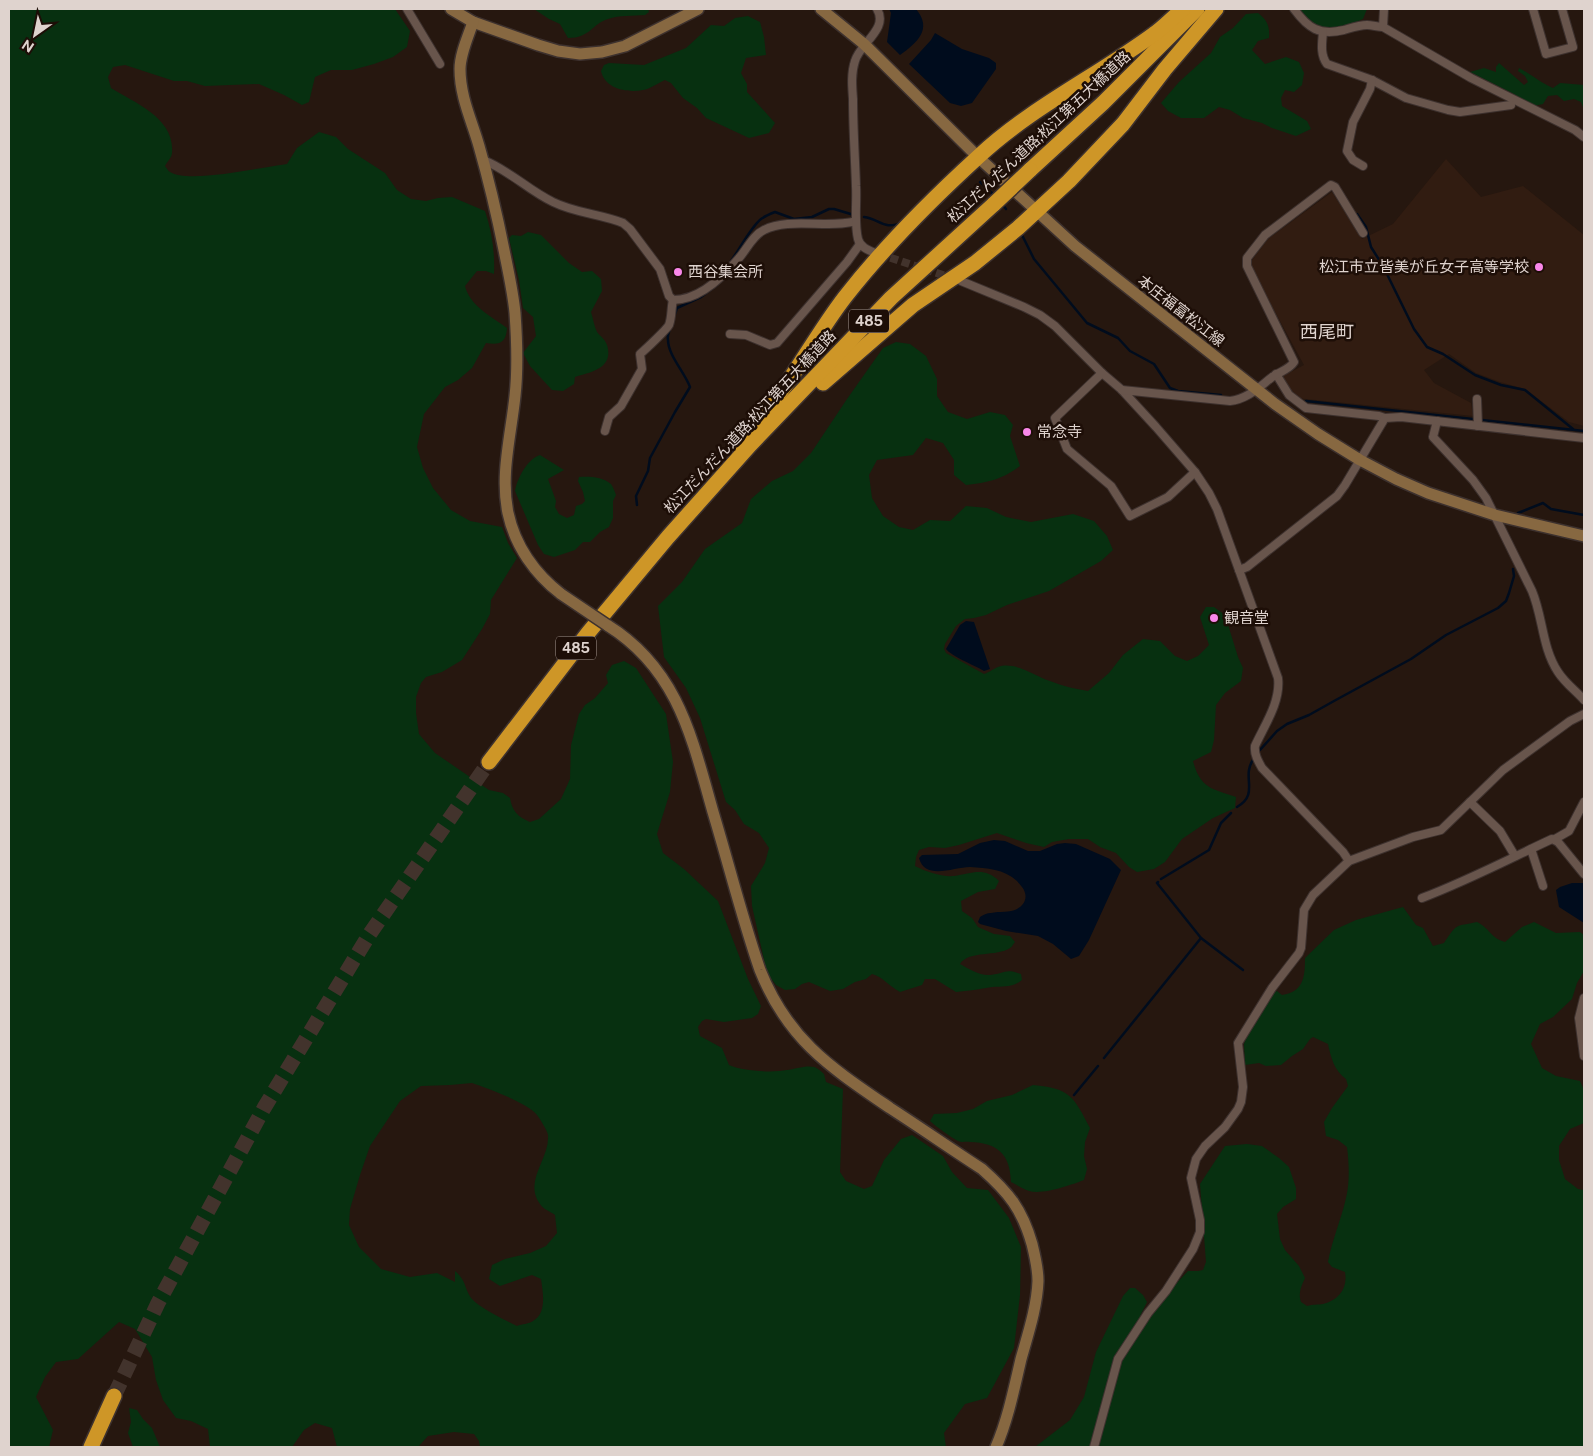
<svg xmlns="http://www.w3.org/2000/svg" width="1593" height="1456" font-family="'Public Sans','Noto Sans JP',sans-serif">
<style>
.built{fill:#311c11}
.green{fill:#073010;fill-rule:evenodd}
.water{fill:#000c1d}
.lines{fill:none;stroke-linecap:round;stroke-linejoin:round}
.stream{stroke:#000c1d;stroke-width:2.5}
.street-tunnel{stroke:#42332c;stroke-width:8;stroke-dasharray:8 4;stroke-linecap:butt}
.highway-tunnel{stroke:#42332c;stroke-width:15;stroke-dasharray:15 8;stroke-linecap:butt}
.street-casing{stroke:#3d312e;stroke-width:10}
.secondary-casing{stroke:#3d312e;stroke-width:14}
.highway-casing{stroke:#3d312e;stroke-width:18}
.street{stroke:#68554c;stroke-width:8}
.secondary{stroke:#876841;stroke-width:11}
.highway{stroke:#ce9627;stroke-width:15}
.secondary-bridge-casing{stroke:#3d312e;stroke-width:14;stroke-linecap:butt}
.highway-bridge-casing{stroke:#3d312e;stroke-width:18;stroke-linecap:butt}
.secondary-bridge{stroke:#876841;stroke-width:11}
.highway-bridge{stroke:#ce9627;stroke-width:15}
.poi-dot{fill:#f987e9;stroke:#1d0e07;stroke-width:2}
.labels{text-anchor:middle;stroke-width:5;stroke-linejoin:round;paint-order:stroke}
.shield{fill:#1d0e07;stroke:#a59892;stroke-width:1}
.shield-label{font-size:14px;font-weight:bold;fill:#dfd3ce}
.street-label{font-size:15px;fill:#dfd3ce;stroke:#1d0e07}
.poi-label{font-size:15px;fill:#dfd3ce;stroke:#1d0e07;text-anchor:start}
.quarter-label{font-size:18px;fill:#dfd3ce;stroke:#1d0e07}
</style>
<rect width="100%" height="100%" fill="#26170f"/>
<path class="built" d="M1446,159L1481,197L1523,186L1584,235V426L1569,422L1525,389L1500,382L1476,373L1449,354L1424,370L1434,383L1471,403L1473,416L1296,398L1289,392L1281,377L1304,365L1251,268L1252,260L1268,239L1332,192L1362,239L1393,224Z"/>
<g class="green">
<path d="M9,9H395L410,31L407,47L393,57L374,64L352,70H331L315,77L309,102L302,105L284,95L259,84L205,86L187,81H174L125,65L113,67L108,77L111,88C135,103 175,118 172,153C172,157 167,162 165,166C167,168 168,171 170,172C189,184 262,167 287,164L297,148L319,132L336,137L348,149L385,173L397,190L411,199L426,201L438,198L452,197L485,211C492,232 495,252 494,274L486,271H477L465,286C470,306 491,316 507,328C506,343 500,345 486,343L472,368L458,380L445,387L424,414L417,447L423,468L433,488L451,510L470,521L502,527L508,543L517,558L491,600L490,614L482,629L462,660L442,672L426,677L421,683L416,697V713L419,734L435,753L489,790L503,793L510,798C512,811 518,817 530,822L539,819L561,799L570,779L571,745L579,714L585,705L595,698L608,683L606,675L612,665L624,661L636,668L666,714L673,762L670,792L657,834L663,853L684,869L718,901L748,979L761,1006L758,1014L752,1018L724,1022L706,1019L702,1021L698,1027L700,1036L722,1048L729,1065C742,1071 772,1073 787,1070C795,1069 806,1065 814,1067C818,1068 822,1072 824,1074L826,1082L843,1089L840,1172L846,1181L864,1189L872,1186L884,1160L901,1139L912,1135L943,1156L952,1172L967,1188L988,1190L1009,1218L1021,1247L1020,1295L1014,1348L987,1398L965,1404L944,1433L946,1447H480L479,1441L474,1434L454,1432L428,1436L418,1447H337L332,1428L315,1423L304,1430L292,1447H210L208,1429L191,1421L176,1418L163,1400L156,1380L152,1357L135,1329L119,1322L78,1359L56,1362L45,1377L36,1397L53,1430L49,1447H9ZM472,1083C487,1088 528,1103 537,1115C540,1119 547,1130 548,1135C550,1159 523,1181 540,1204C543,1209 551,1212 555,1215L557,1233L546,1246L530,1253L505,1259L492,1265L489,1279L500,1286L532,1275L541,1279C543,1293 547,1313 533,1321C529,1324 522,1324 517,1326C505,1320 480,1308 472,1299C464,1289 467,1281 455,1271V1282L437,1273L410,1277L381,1269L359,1247L349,1225L350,1209L360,1175L370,1146L400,1101L421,1086L450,1085Z"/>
<path d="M534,9H648L649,12L645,15C633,16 619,15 608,19C592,24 590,38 568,38L560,24L549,19Z"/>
<path d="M1297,9H1367L1363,19C1346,26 1324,35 1308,21C1304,18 1301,13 1297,9Z"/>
<path d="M1258,13C1267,20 1270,26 1269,38L1258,41L1252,50L1265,64L1286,57L1299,62L1304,73L1302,85L1294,92L1285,90L1281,98L1282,106L1307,121L1311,129L1296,136L1272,128L1262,123L1243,118L1230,110L1219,107L1204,118H1181L1168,111L1161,103L1179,82L1211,53L1220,37L1233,28L1246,14Z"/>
<path d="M748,16L760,22L764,37L766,55L746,58L741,73L747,84V92L775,123L769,133L749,138L706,118L697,108L683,98L671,83L665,80C658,83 650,89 643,90C627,93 605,89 601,71L604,65L609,63L644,65L686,48L711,25L724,26L735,18Z"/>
<path d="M1499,63L1524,85L1528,82L1525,76L1518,71L1519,68C1531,74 1541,83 1553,88L1560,83L1584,85V110L1581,102L1574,99L1564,101L1557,95L1548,96L1543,104L1534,106L1512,93L1470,72L1484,68L1496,72V67Z"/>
<path d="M528,232L541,235L569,263L582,272L592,271L601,279L602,291L591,312C593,318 594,326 597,332C600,336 605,339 607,345C614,368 592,372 575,377L574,384L563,391L552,390L530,366L523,353L536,336L533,317L523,308L519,280L509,238L512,235L521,236Z"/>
<path d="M896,342L910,344L926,356L937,379V396L948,412L967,419L990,412L1005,415L1013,425L1010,436L1020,466C1001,480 989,482 966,485L954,475V460L943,443L926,438L913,455L877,460L869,475L872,498L883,516L899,527L913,530L930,520L950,521L966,506L987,508L1006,517L1031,522L1073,514L1094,521L1107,536L1113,550L1101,561L1049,591L1007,605L986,615L974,618L965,619L956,626L945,644L944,649L946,653L984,674C990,672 993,669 998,667C1015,661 1035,676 1050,681C1063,686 1075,689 1088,691L1109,673L1123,655L1143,639L1160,641L1175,656L1187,661L1198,656L1209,645L1200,617L1206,607H1214L1225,615L1238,657L1243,668L1241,681L1225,693L1216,705L1214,740L1211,752L1193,761C1200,788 1212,789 1236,797L1235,808L1213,818L1182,839L1165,862L1154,869L1137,872L1129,867L1116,853L1100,847L1088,839H1069L1052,842L1044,847L1026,843L997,833L959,845L945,848L929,847L919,850L916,857L915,866C927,872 941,877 954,876C971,874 984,866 999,881L995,889L978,892L961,901L962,911L972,918L978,927L994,934L1010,936L1015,942C1013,944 1012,947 1010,948C997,957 969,950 960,964C969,969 980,976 990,975C1005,974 1004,968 1021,974L1022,980C1012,988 1004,986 992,987C980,989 968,991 956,992L935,979H925L922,985L900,992C890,987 882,976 872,974L866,979L855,982L843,989L830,991L809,982L802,984L795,989L785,990L776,985L767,973L752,906L751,886L765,863L769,848L759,833L744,824L735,810L726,802L700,718L686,688L664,657L658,606L682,582L705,549L742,523L751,499L772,481L793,471L811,453L847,399L883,348Z"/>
<path d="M540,455L564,470L548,479L556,501L555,507L559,514L567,518L574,515L576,506L582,504L585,501L583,492L578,481L579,477C589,476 603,477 611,484C613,487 615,492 616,495L613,501V518L609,527L600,532L590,542H583L575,550L554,557L544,554L538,545L515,491C517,479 527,459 540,455Z"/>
<path d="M1403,907L1416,925L1423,928L1433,946L1444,943C1458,922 1455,927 1477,922C1491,929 1489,937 1505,942L1522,927L1534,922L1556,933L1580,932L1584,935V971L1577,983L1572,999L1553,1017L1540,1024L1531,1044L1542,1068L1556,1076L1580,1081L1584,1090V1123L1570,1129L1559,1146V1160L1565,1179L1578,1189L1584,1190V1447H1035L1070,1420L1084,1397L1096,1352L1123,1296L1130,1288H1135L1143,1295L1147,1302L1140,1316V1322L1188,1271H1198L1203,1270L1206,1262L1200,1184L1225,1146L1247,1144L1262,1146L1279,1158L1289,1167L1296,1188V1199L1283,1207L1277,1214L1280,1239L1285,1250L1299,1266L1305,1278C1301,1287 1298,1293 1301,1302L1307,1306C1313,1304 1318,1305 1323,1304C1339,1300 1348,1288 1345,1272L1332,1267L1328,1262C1332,1240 1341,1220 1346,1198C1350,1182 1349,1163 1347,1147L1338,1140L1326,1136L1324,1122L1332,1108L1348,1086L1346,1079C1334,1070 1331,1058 1328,1044L1313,1037L1310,1039L1303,1049L1292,1056L1281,1065L1266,1066L1259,1063L1245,1065L1244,1044L1250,1029L1273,993L1277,991L1282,995C1304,992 1305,976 1305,958L1334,930L1356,920Z"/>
<path d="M1033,1085C1070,1088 1074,1097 1090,1128L1085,1142L1084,1156L1087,1169L1084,1180C1071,1185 1043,1195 1029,1191C1023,1189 1017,1185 1011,1182C1010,1154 998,1143 970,1142C966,1141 962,1143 958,1141C949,1136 938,1128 930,1121L934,1114L957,1113L973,1109L987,1101L1012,1095Z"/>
<path d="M129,1408L137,1410L143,1419L152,1428L160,1447H133L128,1433L131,1422Z"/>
</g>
<g class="water">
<path d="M889,9H916C933,29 917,43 900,55L887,42L891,13Z"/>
<path d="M935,33L962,49L989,58L996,63V69L972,103L961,106L950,103L909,64L931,40Z"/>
<path d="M966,621L974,622L990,669L984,671C974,665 951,656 946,649L960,625Z"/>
<path d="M994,840L1005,841L1028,851H1040L1057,844L1065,843L1076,844L1110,859L1121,870L1089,940L1079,956L1071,959L1053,944L1038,936L1006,931L980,924L978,922L980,917C983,915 987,913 991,913C999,911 1010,913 1017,909C1023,906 1027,900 1025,893C1024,888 1020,885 1017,881C1004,869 987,868 970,867C954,867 925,881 919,858L922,855L958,854L980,843Z"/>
<path d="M1572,883H1584V923L1559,907L1556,890L1560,887Z"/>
</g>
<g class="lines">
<g class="stream">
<path d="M980,182L995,196"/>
<path d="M1002,204L1006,209"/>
<path d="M1357,214L1366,227L1371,247L1383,266L1414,329L1427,347L1443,354L1475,375L1501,385L1525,390L1573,429"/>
<path d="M864,217C880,219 884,231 902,222"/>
<path d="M1022,235L1034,259L1087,323L1118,338L1130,351L1154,364L1170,388L1178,391L1221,395"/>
<path d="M731,261C739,250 751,227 761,219C765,216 770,214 775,212L794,219L812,217L829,209H834L854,215"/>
<path d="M675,314L677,308L701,297L717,285"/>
<path d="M1306,401L1584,431"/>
<path d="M637,505L636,496L648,471L650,458L675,412L690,387C685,373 668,355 668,340C667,336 669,332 670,329"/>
<path d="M1518,513L1543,503L1551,509L1584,515"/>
<path d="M1260,750L1277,731L1287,724L1309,715L1334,701L1411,659L1446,635L1498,608L1506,601L1509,593L1514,576L1513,569"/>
<path d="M1237,807C1260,794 1241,777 1253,760"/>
<path d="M1161,879L1209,850L1221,823L1231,813"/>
<path d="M1201,938L1243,970"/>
<path d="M1104,1058L1201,938L1157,883L1158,882"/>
<path d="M1074,1095L1098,1066"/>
</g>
<path class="street-tunnel" d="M879,254L952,278"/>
<path class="highway-tunnel" d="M114,1396L158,1303L264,1108L369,935L489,762"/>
<defs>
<g id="street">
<path d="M407,9L440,64"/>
<path d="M1294,9C1308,28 1319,36 1344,30C1351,28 1359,25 1367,25C1372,25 1378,27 1383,27L1471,78L1575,130L1584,137"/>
<path d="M1533,9L1546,54L1573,47L1562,9"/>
<path d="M1383,27L1384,9"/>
<path d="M1323,32C1322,43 1320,55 1327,64L1372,80L1406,98L1448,110L1460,112L1511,105"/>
<path d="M483,160C509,170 528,190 553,202C575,213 600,214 623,223L630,229L660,269L669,296L673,300C699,300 723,277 739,258C747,249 753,235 764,230C789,217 828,229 856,221"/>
<path d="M1363,166L1353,160L1347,151L1353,122L1370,89L1372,80"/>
<path d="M875,253C868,250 860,247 858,239C854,223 857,203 856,186C855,157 853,128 853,99C852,86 851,73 855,61C860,43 889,29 877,9"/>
<path d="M961,281L1024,307L1040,315L1055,326L1102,373L1122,390L1156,427L1195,472L1209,493L1217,509L1278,678C1281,702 1264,726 1255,746C1254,754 1258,761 1262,768L1343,852L1349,861"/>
<path d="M730,334L746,335L770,345L777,343L847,262L860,244"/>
<path d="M1102,373L1055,418L1067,449L1111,486L1130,516L1168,497L1195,472"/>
<path d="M1276,374L1289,395L1306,408L1379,416L1385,418"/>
<path d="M1122,390L1230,401C1247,399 1258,388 1271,378C1278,372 1289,370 1294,362L1247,266V258L1265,235L1331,185L1335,187L1363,233"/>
<path d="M1477,399L1478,426"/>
<path d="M1437,421L1433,437L1473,480L1486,498L1532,591C1543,617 1542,648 1558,672C1565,683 1576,691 1584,700"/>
<path d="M605,431L609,417L621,406L642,369L640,354C646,349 667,329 669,325C672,317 671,308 673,300"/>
<path d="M1239,570L1247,567L1337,496L1345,485L1385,418L1401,417L1584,438"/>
<path d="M1470,802L1500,831L1515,856"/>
<path d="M1555,839L1569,831L1584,802"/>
<path d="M1531,849L1543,886"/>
<path d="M1422,898C1467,881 1509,859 1552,839L1558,842L1584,874"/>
<path d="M1584,998L1579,1018L1584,1056"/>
<path d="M1094,1447L1118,1359L1148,1313L1166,1291L1193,1249L1200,1232V1220L1191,1178L1192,1174L1196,1159L1205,1146L1225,1127L1238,1109L1241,1102L1243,1087L1238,1043L1272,988L1299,953L1301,948L1304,910L1313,895L1349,861L1413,837L1441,830L1503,770L1570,721L1584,714"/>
</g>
<g id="secondary">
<path d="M451,9L473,22L538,45L558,51L580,54L602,52L625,46L698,9"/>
<path d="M821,9L864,44L978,157L1075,246L1275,404L1318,434L1360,460L1396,479L1428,493L1495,515L1584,536"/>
<path d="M473,22C468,37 460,54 460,69C460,97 472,121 479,146C489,181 497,215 504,250C508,270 513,292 515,313C517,341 518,369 515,396C511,435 500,475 508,513C515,546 535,574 561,594"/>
<path d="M607,625C678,669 692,738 713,812C729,865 742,918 760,970C788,1040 830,1067 890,1108C921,1128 951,1149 982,1169C1009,1193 1022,1209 1032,1244C1035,1256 1038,1268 1038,1281C1037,1307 1028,1334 1021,1359C1014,1389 1008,1419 996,1447"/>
</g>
<g id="highway">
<path d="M1030,170L1103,103L1197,9"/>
<path d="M823,383L913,305L975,263L1018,228L1069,181L1123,124L1165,69L1216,9"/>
<path d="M739,445C756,423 774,401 790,379C808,352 825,323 845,297C884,247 931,200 978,157C1030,108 1097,76 1154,34C1164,27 1173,17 1183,9"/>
<path d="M489,762L588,633L668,537L750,445L891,298L994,204"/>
<path d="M91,1447L114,1396"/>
</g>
</defs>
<use href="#street" class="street-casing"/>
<use href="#secondary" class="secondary-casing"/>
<use href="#highway" class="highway-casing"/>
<use href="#street" class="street"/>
<use href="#secondary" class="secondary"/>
<use href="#highway" class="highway"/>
<defs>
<path id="secondary-bridge" d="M561,594L607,625"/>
<path id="highway-bridge" d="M994,204L1030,170"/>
</defs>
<use href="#secondary-bridge" class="secondary-bridge-casing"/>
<use href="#highway-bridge" class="highway-bridge-casing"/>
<use href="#secondary-bridge" class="secondary-bridge"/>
<use href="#highway-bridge" class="highway-bridge"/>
</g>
<g class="poi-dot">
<circle cx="1539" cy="267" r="5"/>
<circle cx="678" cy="272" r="5"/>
<circle cx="1027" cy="432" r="5"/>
<circle cx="1214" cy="618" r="5"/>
</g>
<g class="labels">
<g class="shield">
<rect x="849" y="309.5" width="40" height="23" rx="4"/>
<rect x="556" y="636.5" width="40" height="23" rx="4"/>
</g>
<g class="shield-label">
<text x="869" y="326">485</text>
<text x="576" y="653">485</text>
</g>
<g class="street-label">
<text transform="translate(1039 137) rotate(-43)" y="5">松江だんだん道路;松江第五大橋道路</text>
<text transform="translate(1181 311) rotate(38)" y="5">本庄福富松江線</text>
<text transform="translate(750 422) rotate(-47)" y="5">松江だんだん道路;松江第五大橋道路</text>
</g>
<g class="poi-label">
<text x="1529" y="272" text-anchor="end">松江市立皆美が丘女子高等学校</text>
<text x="688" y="277">西谷集会所</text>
<text x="1037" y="437">常念寺</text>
<text x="1224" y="623">観音堂</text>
</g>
<g class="quarter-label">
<text x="1327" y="338">西尾町</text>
</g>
</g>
<rect width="1593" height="1456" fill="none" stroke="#dfd3ce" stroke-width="20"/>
<g transform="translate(35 35) rotate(213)" stroke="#1d0e07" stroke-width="4" paint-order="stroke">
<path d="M0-4L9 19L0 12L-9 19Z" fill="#dfd3ce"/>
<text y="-8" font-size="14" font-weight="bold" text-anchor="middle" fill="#dfd3ce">N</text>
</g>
</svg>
